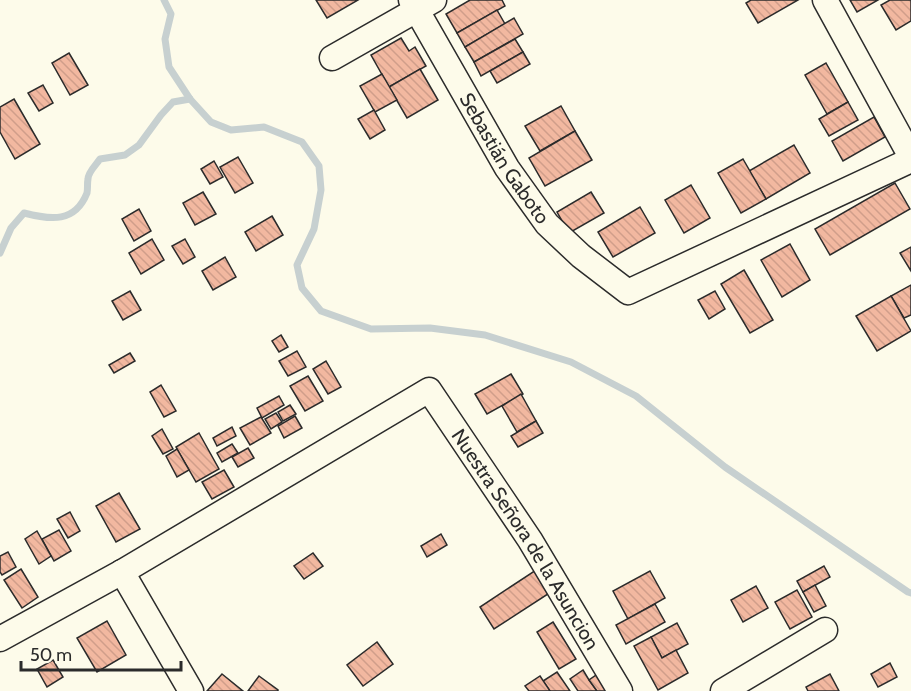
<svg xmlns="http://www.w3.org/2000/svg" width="911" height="691" font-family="Cabin,sans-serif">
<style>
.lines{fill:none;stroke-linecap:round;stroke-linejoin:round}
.stream{stroke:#c7d0d0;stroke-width:7}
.building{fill:url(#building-back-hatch);stroke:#2b2b2b;stroke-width:1.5}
.minor-casing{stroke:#2b2b2b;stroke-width:27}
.minor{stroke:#fdfbea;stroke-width:24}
.labels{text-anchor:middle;stroke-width:4.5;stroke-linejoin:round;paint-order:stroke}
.street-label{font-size:20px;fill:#2b2b2b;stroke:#fdfbea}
</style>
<defs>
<pattern id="building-back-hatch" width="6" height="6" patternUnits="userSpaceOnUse" patternTransform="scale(1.5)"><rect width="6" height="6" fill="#f2b8a0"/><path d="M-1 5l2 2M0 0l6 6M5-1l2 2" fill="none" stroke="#d09e8a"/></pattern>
</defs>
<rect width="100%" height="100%" fill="#fdfbea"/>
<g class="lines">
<g class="stream">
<path d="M164,0L171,14L165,39L169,67L190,99L211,122L231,130L264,127L302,142L319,166L321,190L314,229L297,265L302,288L321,311L371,329L430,328L485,335L571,362L636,396L725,467L908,592L911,593"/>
<path d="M0,253L11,228L24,213C51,220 75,223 87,193C88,188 87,184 88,179C88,172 96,165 100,159L125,155L139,145L161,115L173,102L190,99"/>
</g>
</g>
<g class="building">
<path d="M316,0H358L327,18Z"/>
<path d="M470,0H502L505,6L457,33L446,14Z"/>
<path d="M751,0H798L758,23L746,3Z"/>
<path d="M850,0H878L857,12Z"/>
<path d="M890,0H911V21L896,30L881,5Z"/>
<path d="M497,10L505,24L465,47L457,33Z"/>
<path d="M514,18L523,34L474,62L465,47Z"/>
<path d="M401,38L409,51L415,47L426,66L389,87L371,55Z"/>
<path d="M515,39L523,52L481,76L474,62Z"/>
<path d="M523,52L530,64L497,83L490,71Z"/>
<path d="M69,53L88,85L70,95L52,63Z"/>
<path d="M826,63L848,102L827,114L805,75Z"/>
<path d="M420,69L438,100L407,118L389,87Z"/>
<path d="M382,74L397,100L375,112L360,86Z"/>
<path d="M43,85L53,103L39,111L28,93Z"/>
<path d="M14,99L40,144L15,159L0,132V107Z"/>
<path d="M848,102L858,120L829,136L819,119Z"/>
<path d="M561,106L575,131L540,151L525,126Z"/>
<path d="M374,110L385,130L370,139L358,119Z"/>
<path d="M874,117L885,137L843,161L832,141Z"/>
<path d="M575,131L592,160L545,186L529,158Z"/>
<path d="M794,145L810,173L766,199L749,171Z"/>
<path d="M238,157L253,183L235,193L220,167Z"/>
<path d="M743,159L766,199L741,213L718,173Z"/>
<path d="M214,161L223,177L210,184L201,169Z"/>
<path d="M895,183L910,209L830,255L815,229Z"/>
<path d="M691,185L710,218L684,233L665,200Z"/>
<path d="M203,192L216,214L195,225L183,203Z"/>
<path d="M591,192L604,213L569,233L557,212Z"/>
<path d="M640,207L655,233L613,257L598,232Z"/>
<path d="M139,209L151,231L134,241L122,219Z"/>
<path d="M272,216L283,235L256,251L245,232Z"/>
<path d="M152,239L164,260L141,274L129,253Z"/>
<path d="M185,239L195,257L183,264L172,246Z"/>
<path d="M790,244L810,280L782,297L761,260Z"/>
<path d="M911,247V271L900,253Z"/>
<path d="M225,257L236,277L213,290L202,271Z"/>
<path d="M744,270L773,320L750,333L721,284Z"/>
<path d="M911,285V315L904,318L891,296Z"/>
<path d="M130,291L141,310L123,320L112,301Z"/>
<path d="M715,291L725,309L709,319L698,300Z"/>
<path d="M891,296L911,331L877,351L856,316Z"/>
<path d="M281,335L288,347L279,352L272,341Z"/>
<path d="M297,351L306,367L288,376L279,361Z"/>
<path d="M130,353L135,361L114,373L109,365Z"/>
<path d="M326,361L341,387L328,394L313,369Z"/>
<path d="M511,374L523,394L487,414L475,394Z"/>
<path d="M308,376L323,401L305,411L290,386Z"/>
<path d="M161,385L176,411L164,417L150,392Z"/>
<path d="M521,394L536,421L517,432L502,406Z"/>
<path d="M279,396L284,405L262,418L257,408Z"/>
<path d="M290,405L296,414L283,421L278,412Z"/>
<path d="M276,413L282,422L271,429L265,419Z"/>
<path d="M295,416L302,428L284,438L278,426Z"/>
<path d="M261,417L271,433L250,445L240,428Z"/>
<path d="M536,421L543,433L518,447L511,436Z"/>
<path d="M232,427L236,436L217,446L213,438Z"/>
<path d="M162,429L173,449L163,454L152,436Z"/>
<path d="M199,433L219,469L196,482L176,447Z"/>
<path d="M232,444L238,453L222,462L217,453Z"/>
<path d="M248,448L254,458L238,467L232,457Z"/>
<path d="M177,449L189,470L177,477L166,456Z"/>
<path d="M224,470L234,487L212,499L202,482Z"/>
<path d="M119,493L140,529L116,542L96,506Z"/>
<path d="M70,512L80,531L68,538L57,519Z"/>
<path d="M59,530L71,551L54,561L42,539Z"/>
<path d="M37,531L51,556L39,564L25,539Z"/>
<path d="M441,534L447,545L427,557L421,546Z"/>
<path d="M8,552L16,567L2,575L0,572V556Z"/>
<path d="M313,553L323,566L304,579L294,566Z"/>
<path d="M824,566L830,577L803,592L797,581Z"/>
<path d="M21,569L38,597L22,608L4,580Z"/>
<path d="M536,570L551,592L494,629L480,607Z"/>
<path d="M650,571L665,598L628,619L613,591Z"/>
<path d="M815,585L826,606L814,612L803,592Z"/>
<path d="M756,586L768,608L743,622L731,600Z"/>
<path d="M797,590L812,617L790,629L775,602Z"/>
<path d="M655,604L665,622L626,644L616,625Z"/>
<path d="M107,621L126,655L97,672L77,638Z"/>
<path d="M553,622L576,659L559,669L537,632Z"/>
<path d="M677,623L688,644L662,658L651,637Z"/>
<path d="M651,637L662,658L676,650L688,673L658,690L634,646Z"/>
<path d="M377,642L393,664L363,686L347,665Z"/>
<path d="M53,660L63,677L47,687L37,669Z"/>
<path d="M890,663L897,677L878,687L871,674Z"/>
<path d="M583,670L589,680L597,691H578L570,679Z"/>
<path d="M557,672L570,691H550L543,681Z"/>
<path d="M599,673L611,691H597L589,680Z"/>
<path d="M222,674L243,691H207Z"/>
<path d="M830,674L839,691H808L806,687Z"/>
<path d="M259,676L278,690V691H248Z"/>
<path d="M540,676L550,691H529L525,686Z"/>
</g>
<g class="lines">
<defs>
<g id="minor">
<path id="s1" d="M411,0L507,168L547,224L581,256L628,292L911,160"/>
<path d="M825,0L911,157"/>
<path d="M332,58L434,0"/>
<path d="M122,572L191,691"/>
<path id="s2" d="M0,639L122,572L429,390L530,540L620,691"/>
<path d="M723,691L825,630"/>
</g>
</defs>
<use href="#minor" class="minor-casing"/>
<use href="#minor" class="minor"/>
</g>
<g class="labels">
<g class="street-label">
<text dy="7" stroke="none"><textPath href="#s1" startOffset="184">Sebastián Gaboto</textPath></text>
<text dy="7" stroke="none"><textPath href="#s2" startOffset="674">Nuestra Señora de la Asuncion</textPath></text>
</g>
</g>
<path d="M21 661v9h160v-9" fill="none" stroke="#2b2b2b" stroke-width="3"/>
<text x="30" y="661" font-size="18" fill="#2b2b2b" stroke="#fdfbea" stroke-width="4.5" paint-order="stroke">50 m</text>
</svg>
